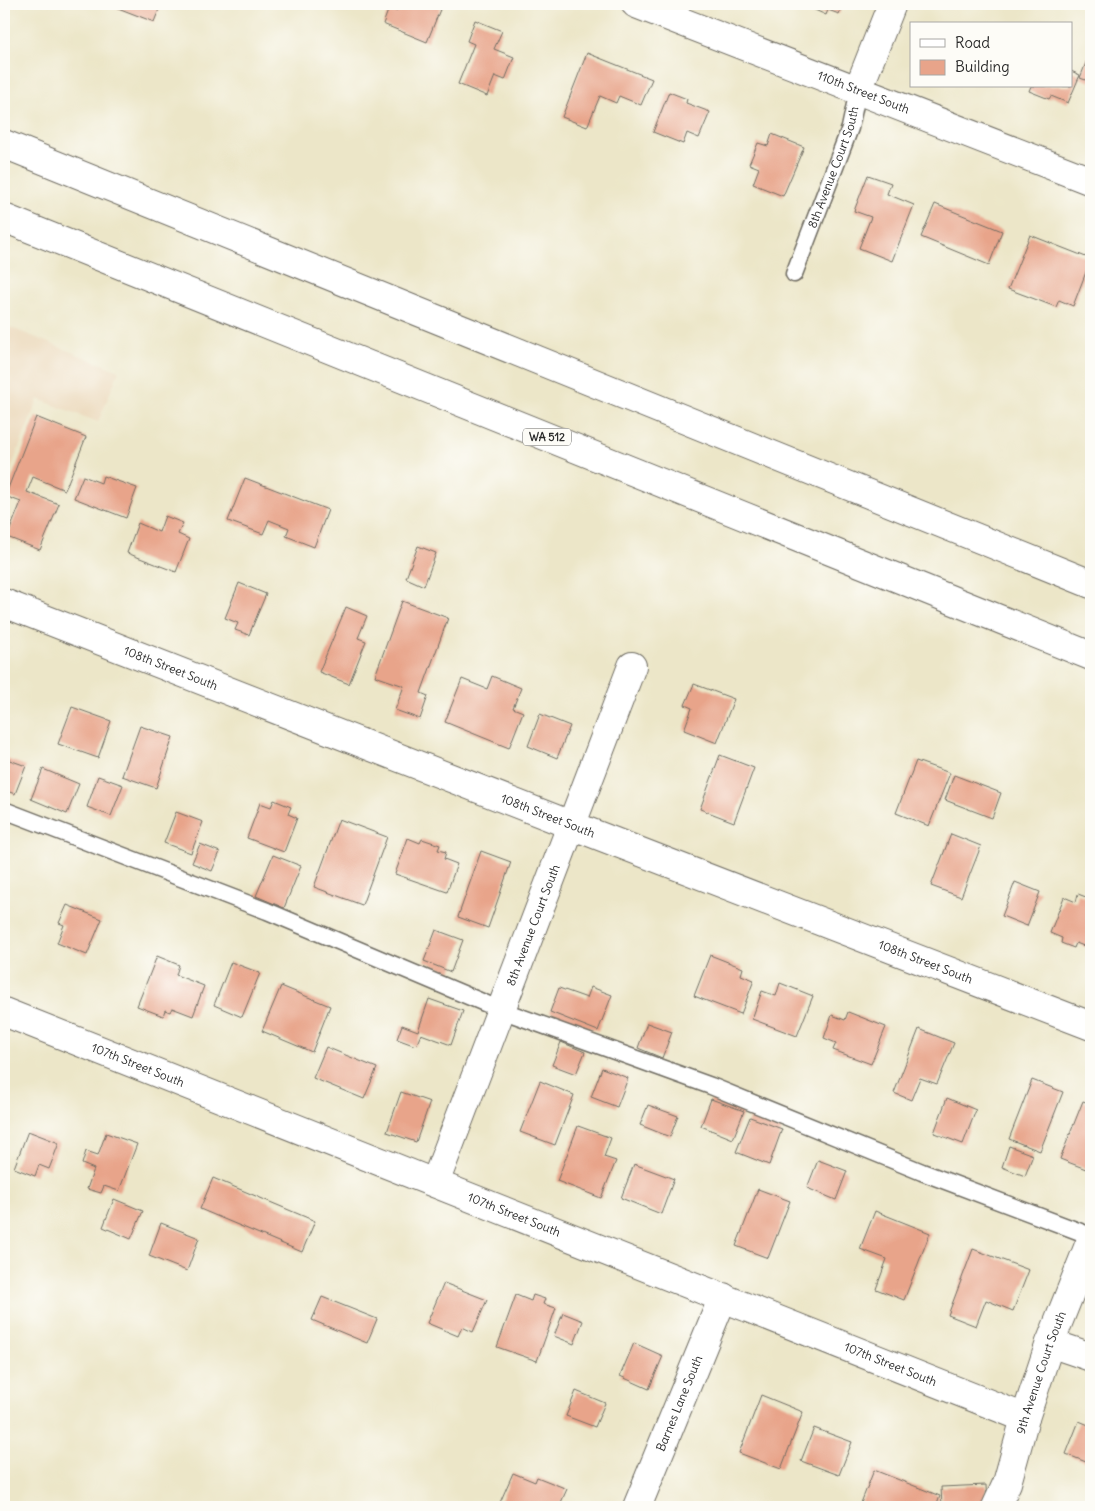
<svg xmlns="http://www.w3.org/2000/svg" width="1095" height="1511" font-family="Delius,sans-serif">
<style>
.built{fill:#ebd8ba}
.building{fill:#e8a48a}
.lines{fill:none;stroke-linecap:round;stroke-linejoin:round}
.lane-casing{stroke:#6f6c62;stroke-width:19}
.street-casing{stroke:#6f6c62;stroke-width:30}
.secondary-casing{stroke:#6f6c62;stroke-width:30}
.highway-casing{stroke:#6f6c62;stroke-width:30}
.lane{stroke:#fff;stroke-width:16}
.street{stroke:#fff;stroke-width:28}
.secondary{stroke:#fff;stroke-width:28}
.highway{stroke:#fff;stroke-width:28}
.labels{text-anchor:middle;stroke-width:5;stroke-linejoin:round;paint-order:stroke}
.shield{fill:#fdfcf7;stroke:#6a6a68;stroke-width:1}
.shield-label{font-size:11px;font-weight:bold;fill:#2b2b2b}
.street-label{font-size:12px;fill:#2b2b2b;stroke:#fdfcf7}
</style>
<rect width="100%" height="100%" fill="#fdfcf7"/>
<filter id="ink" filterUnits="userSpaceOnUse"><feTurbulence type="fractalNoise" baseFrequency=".02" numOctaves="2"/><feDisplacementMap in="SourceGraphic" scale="10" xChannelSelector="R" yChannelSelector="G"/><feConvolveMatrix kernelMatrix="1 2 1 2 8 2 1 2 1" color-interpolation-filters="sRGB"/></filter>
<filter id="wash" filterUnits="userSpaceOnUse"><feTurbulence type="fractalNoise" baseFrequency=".0096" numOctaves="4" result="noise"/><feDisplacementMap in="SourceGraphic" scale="20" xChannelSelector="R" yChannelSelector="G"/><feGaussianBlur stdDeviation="1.12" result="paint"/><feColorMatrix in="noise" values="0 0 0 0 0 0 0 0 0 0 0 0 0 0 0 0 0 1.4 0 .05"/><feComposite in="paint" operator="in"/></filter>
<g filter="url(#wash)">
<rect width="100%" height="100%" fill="#ece6c8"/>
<path class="built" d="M4,325L119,371L98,422L38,399L4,486Z"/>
<g id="blocks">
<g class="building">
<path d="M114,4H161L154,22L113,6Z"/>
<path d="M399,4H433L441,7L427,42L383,24L389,8L396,11Z"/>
<path d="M807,4H843L839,14L828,10L826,15L806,6Z"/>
<path d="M475,20L502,31L494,49L514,57L505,80L495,76L487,96L458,84L474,44L467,41Z"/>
<path d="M1091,50V82L1080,78Z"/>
<path d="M587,53L652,79L641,105L619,96L616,103L600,96L587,127L562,117Z"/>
<path d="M1071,71L1080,75L1068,103L1051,96L1049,99L1029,91L1031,86H1071Z"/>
<path d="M669,92L687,99L686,103L710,112L699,138L687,133L683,144L653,132Z"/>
<path d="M772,134L804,147L783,196L753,184L759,168L749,164L758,143L768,146Z"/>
<path d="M868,175L891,183L887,194L914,205L892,261L859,248L871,217L854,211Z"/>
<path d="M935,204L1002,231L989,265L921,237Z"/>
<path d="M1030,235L1091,259L1073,306L1059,300L1056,307L1008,289Z"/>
<path d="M36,417L86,437L65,490L33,477L27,492L59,504L40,550L7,537L21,502L5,496Z"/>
<path d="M83,476L101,483L103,476L137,488L126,518L74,498Z"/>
<path d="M245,478L328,510L314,547L286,536L289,528L269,520L263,534L228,521Z"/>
<path d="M165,516L183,523L178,534L189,539L176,572L127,553L138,523L159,532Z"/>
<path d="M418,546L436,553L424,586L406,578Z"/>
<path d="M239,583L266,594L249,635L235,630L238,623L225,618Z"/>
<path d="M402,601L448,618L421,693L428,696L420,719L395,710L404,686L375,676Z"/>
<path d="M346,607L367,616L358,638L366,641L349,684L319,672Z"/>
<path d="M492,676L521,688L513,708L523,712L509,748L445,722L462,679L487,689Z"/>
<path d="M694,684L734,699L717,743L684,730L692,708L685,705Z"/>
<path d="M72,707L111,721L98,758L58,744Z"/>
<path d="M540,714L570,726L557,758L528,746Z"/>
<path d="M140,726L173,737L156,788L122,776Z"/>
<path d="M720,755L754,768L734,822L700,809Z"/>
<path d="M4,758L26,766L15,794L4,790Z"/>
<path d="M916,761L950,773L929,826L896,813Z"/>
<path d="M43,769L79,784L67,814L31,799Z"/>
<path d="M954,775L1001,793L992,818L945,800Z"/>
<path d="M98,776L123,785L111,816L87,807Z"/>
<path d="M274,800L291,807L288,814L297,818L284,852L247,838L260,803L271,807Z"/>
<path d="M176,812L203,822L191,853L164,843Z"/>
<path d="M339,819L387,837L362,905L314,887Z"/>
<path d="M951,834L981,846L961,897L931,886Z"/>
<path d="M408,838L420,843L422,839L440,845L438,850L446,852L444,859L457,864L447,892L395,874Z"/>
<path d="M200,844L220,852L212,871L192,863Z"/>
<path d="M481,851L511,862L488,928L458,917Z"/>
<path d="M273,855L301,866L284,908L256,896Z"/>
<path d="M1015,882L1040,892L1027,926L1002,916Z"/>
<path d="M1078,894L1091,899L1090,909H1091V942L1089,948L1076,943L1074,948L1061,943L1062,938L1050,933L1064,897L1076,902Z"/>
<path d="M67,905L102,919L87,955L57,943L64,925L59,923Z"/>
<path d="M436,930L463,940L451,972L424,961Z"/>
<path d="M710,955L743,968L741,975L754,980L741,1014L694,996Z"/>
<path d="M157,956L179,965L176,975L204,986L193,1016L172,1008L170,1012L165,1010L163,1016L137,1006Z"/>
<path d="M231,962L260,973L242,1017L214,1005Z"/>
<path d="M780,983L813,996L797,1036L752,1019L762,991L776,996Z"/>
<path d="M281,986L330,1006L312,1052L262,1031Z"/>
<path d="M591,987L612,995L598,1031L550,1012L559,988L587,998Z"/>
<path d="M429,999L463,1011L451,1045L421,1034L416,1046L397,1039L402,1025L418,1031Z"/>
<path d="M848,1012L886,1027L871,1064L833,1050L836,1043L824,1038L832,1015L845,1020Z"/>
<path d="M647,1023L672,1032L662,1058L638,1048Z"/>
<path d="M919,1029L954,1043L937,1084L920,1078L911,1100L894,1093Z"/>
<path d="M561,1042L585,1052L576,1074L552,1065Z"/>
<path d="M326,1047L377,1068L364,1099L313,1078Z"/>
<path d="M602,1068L628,1078L617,1107L591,1097Z"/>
<path d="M1032,1080L1063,1092L1040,1151L1009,1139Z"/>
<path d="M540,1081L574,1095L555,1145L520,1132Z"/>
<path d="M401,1092L430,1102L416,1142L387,1132Z"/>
<path d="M947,1098L976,1110L963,1144L934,1133Z"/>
<path d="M711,1099L744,1111L733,1139L701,1126Z"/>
<path d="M1083,1101L1091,1104V1171L1060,1159Z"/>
<path d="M648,1105L678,1116L670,1137L640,1125Z"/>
<path d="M750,1117L782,1129L769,1165L736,1152Z"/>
<path d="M578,1126L611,1138L604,1157L616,1161L601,1198L557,1181Z"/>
<path d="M28,1131L59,1143L49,1169L39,1165L35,1176L14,1168Z"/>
<path d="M106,1133L137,1144L119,1191L104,1186L101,1193L87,1189L94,1169L82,1164L86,1151L98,1155Z"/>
<path d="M1009,1146L1033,1155L1025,1176L1002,1167Z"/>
<path d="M818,1160L847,1171L836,1200L807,1188Z"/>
<path d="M634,1164L674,1179L661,1214L621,1198Z"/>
<path d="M213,1178L315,1221L302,1252L200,1209Z"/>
<path d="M758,1189L790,1201L768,1258L736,1246Z"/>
<path d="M114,1199L143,1211L131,1239L103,1227Z"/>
<path d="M875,1211L930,1233L904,1300L876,1289L887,1259L860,1249Z"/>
<path d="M161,1223L199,1238L187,1271L149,1256Z"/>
<path d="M973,1249L1029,1270L1013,1311L986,1300L976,1326L948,1315Z"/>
<path d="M444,1283L487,1300L473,1332L462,1327L458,1336L427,1323Z"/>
<path d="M516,1295L531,1301L533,1295L545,1299L543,1304L556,1308L537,1361L497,1347Z"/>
<path d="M322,1297L377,1319L367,1343L312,1320Z"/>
<path d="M563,1313L583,1321L574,1344L554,1336Z"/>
<path d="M634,1343L663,1356L649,1389L620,1376Z"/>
<path d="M576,1391L605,1403L595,1427L566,1416Z"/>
<path d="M761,1395L803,1412L781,1469L739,1453Z"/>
<path d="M1079,1421L1091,1426V1464L1066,1454Z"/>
<path d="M814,1428L852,1442L839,1475L801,1461Z"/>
<path d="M874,1470L940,1496L936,1507H872L861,1503Z"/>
<path d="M513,1473L535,1482L537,1477L567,1489L559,1507H498Z"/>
<path d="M986,1485L987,1507H942L941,1487Z"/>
</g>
</g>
</g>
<g filter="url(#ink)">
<use href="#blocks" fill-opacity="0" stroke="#6f6c62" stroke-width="1"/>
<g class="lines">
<defs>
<g id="lane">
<path id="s1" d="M794,274L850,128L858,90"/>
<path d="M4,810L267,911L501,1010L711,1086L922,1172L1091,1236"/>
</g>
<g id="street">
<path id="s2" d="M636,4L1091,181"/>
<path d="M858,90L892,4"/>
<path id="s3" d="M4,1012L1025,1418"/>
<path id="s4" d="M435,1183L632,666"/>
<path d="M1050,1343L1091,1357"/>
<path id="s5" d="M637,1507L723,1297"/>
<path id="s6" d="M996,1507L1007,1483L1025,1418L1050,1343L1091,1240"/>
</g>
<g id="secondary">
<path id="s7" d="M4,603L571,825L1091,1026"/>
</g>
<g id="highway">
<path d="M4,144L1091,584"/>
<path d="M4,218L1091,656"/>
</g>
</defs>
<use href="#lane" class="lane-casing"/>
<use href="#street" class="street-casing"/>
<use href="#secondary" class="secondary-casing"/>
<use href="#highway" class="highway-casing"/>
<use href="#lane" class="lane"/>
<use href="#street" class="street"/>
<use href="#secondary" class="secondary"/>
<use href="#highway" class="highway"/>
</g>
</g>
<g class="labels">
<rect class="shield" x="523" y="428.5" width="48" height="17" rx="4"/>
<g class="shield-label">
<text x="547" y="441">WA 512</text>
</g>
<g class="street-label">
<text dy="4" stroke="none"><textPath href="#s2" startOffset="244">110th Street South</textPath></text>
<text dy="4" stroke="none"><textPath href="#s1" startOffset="114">8th Avenue Court South</textPath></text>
<text dy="4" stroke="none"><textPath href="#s7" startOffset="179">108th Street South</textPath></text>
<text dy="4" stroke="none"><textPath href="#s7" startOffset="584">108th Street South</textPath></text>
<text dy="4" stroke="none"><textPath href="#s4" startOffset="276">8th Avenue Court South</textPath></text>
<text dy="4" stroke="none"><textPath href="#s7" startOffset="989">108th Street South</textPath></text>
<text dy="4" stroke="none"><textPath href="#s3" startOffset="144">107th Street South</textPath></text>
<text dy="4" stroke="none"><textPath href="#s3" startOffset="549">107th Street South</textPath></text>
<text dy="4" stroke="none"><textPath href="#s3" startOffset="954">107th Street South</textPath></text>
<text dy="4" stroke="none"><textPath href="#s6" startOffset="142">9th Avenue Court South</textPath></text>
<text dy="4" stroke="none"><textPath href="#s5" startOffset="112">Barnes Lane South</textPath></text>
</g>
</g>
<rect width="1095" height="1511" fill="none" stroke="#fdfcf7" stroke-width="20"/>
<rect x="910" y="22" width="162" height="65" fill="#fdfcf7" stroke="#a9a8a5"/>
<rect x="920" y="39" width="25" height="8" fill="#ffffff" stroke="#a9a8a5"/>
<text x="955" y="48" font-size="15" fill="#2b2b2b">Road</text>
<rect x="920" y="60" width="25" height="15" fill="#e8a48a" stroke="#a9a8a5"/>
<text x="955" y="72" font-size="15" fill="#2b2b2b">Building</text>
</svg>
